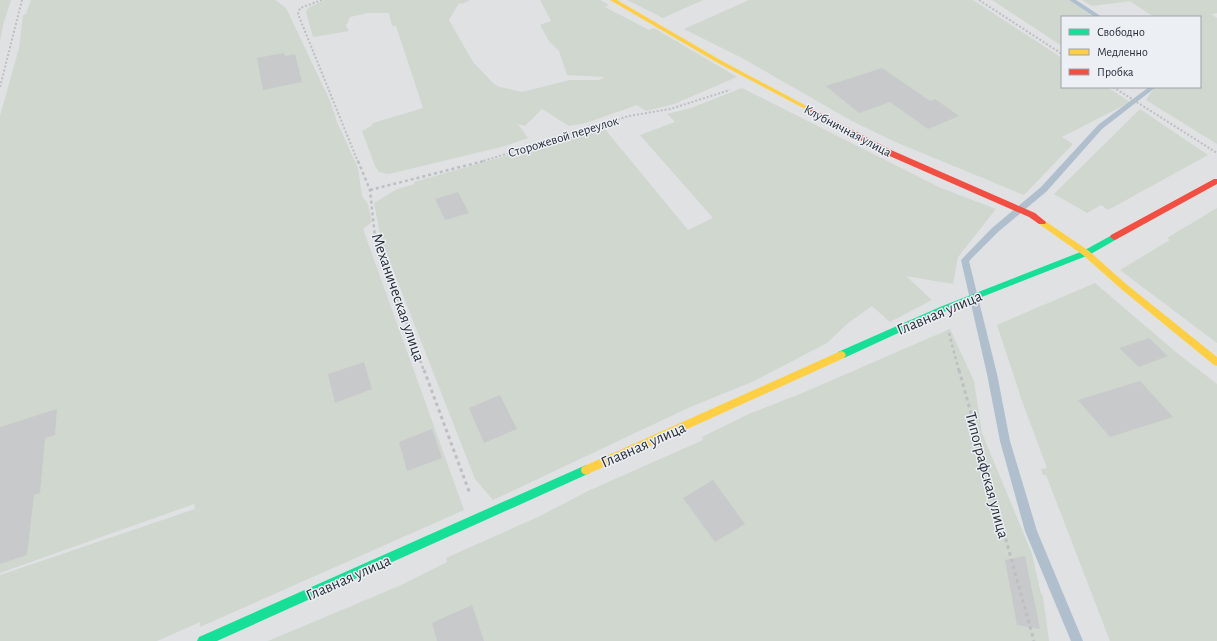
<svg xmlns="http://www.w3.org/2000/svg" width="1217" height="641" font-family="'Alegreya Sans',sans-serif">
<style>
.green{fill:#d0d7cf}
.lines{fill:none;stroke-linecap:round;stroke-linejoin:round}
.stream{fill:#afbfcd;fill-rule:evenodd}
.building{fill:#c7c9cb}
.path-far2{stroke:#bdbfc2;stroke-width:2;stroke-dasharray:2 2;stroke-linecap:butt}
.path-far1{stroke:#bdbfc2;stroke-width:2.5;stroke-dasharray:3 3;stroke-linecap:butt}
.path{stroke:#bdbfc2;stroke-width:3;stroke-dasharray:3.5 3.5;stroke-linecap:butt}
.fast{fill:#16e098;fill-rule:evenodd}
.slow{fill:#ffcf43;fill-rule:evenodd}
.jam{fill:#f24e42;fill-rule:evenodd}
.labels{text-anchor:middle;stroke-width:3;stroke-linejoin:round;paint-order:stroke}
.far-street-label{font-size:13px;fill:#282f3a;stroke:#eceff3}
.street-label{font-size:16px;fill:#282f3a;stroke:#eceff3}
</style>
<rect width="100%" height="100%" fill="#dfe1e3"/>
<g class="green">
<path d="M0,0H11L3,25L0,42Z"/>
<path d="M31,0H275L286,8L330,101L337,122L358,168L362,196L368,204L372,222L363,229L464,510L200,627V622L157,641H0V575L195,509L194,504L0,573V116L19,48L23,15L26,14Z"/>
<path d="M325,0H470L462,4L459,3L449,20L473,62L494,84L500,87L522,92L570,80H599L605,77L567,75L559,51L549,41L540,25L551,21L540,0H600L609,5L605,7L649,30L654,28L737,77L674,104L646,111L637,105L586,123L569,126L542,109L525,126L518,124L528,138L505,146L389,174L379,172L375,166L362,131L371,126L373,123L423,108L396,26H392L389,13H368L350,17L346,26L349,31L313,37L306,12L308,8Z"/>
<path d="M627,0H703L663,18Z"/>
<path d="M749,0H973L1062,58V87H1107L1130,102L1062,137L1073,144L1024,195L893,141L852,121L742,58L684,29Z"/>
<path d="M992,0H1069L1095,17H1062V46Z"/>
<path d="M1082,0H1217V13L1211,14L1217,18V144L1146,100L1155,87H1200V17H1154L1130,1L1092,6Z"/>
<path d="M742,88L941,188L996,209L958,257L953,284L906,276L932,300L890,322L872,306L847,324L827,343L754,381L688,408L493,500L475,479L381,239L374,203L397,189L415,184L414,182L604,128L688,230L713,218L640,135L675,122L667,114L691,108Z"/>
<path d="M1140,109L1208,155L1108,210L1101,205L1087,213L1054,194Z"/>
<path d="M1217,208V343L1120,270L1170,240L1167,238Z"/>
<path d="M1095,283L1177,353L1217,384V641H1110L1046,475H1043L1041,469L1047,468L1022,401L997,325Z"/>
<path d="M950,329L974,381L982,433L1032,554L1041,594L1043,596L1049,641H268L399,586L447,562L446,558L538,517L588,491L703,440L702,437L751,413L800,394Z"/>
</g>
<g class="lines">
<g class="stream">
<path d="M1069,0H1076L1102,17H1095Z"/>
<path d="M1149,87H1156L1102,129L1047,191L998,232L969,261L997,374L1010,441L1037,531L1083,641H1071L1025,531L1000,441L987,374L961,260L992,228L1041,187L1098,125Z"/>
</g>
</g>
<g class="building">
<path d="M284,53L285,56L295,54L302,82L263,90L257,58Z"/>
<path d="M882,68L930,101L935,99L959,116L928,129L890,102L859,113L826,86Z"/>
<path d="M458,192L469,213L445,220L435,199Z"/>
<path d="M1149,338L1168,356L1139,367L1119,348Z"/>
<path d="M364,362L372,389L335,403L328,374Z"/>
<path d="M1140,381L1173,417L1110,437L1078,400Z"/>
<path d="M500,395L517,429L484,443L469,408Z"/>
<path d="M57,409L55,435L45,438L40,493L34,495L27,555L0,564V427Z"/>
<path d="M432,429L442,458L407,471L399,442Z"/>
<path d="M713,480L745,524L715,542L683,498Z"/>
<path d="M1025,556L1040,629L1017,625L1005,560Z"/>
<path d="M472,605L484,641H437L432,623Z"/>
</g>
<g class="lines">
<g class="path-far2">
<path d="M322,0L300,8L298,14L358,162"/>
<path d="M979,0L1062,54"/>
<path d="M0,87L22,0"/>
<path d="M1113,87L1217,153"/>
<path d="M480,162L629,116L670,109L730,90"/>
</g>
<g class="path-far1">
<path d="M358,161L370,190L375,237L424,371"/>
<path d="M370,190L484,161"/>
<path d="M949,333L959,371"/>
</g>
<g class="path">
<path d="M424,370L470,494"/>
<path d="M959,370L1034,641"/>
</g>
<g class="fast">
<path d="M1114,234L1117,235L1118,237L1117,239L1089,255L946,311L844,358H838L836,355L838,352L940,307L1083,251Z"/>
<path d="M586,465L590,467L591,470L590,473L217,641H197L199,637Z"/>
</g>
<g class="slow">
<path d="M610,0H617L722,61L812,109L809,111L807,110L718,63Z"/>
<path d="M1042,219L1089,251L1126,284L1217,357V366L1214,365L1120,288L1083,255L1039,224L1038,222Z"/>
<path d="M841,351L844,352L846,355L844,358L590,473L586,475L582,473L581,470L582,467Z"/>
</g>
<g class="jam">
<path d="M809,107L891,150L1035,213L1046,222L1045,224H1039L1029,217L885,154L807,110V108Z"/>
<path d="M1214,179H1217V184L1117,239L1114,240L1110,237L1111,235Z"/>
</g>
</g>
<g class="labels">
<g class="far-street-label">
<text transform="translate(848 130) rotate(28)" y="5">Клубничная улица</text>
<text transform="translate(563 136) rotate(-17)" y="5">Сторожевой переулок</text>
</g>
<g class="street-label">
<text transform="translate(399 297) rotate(71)" y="6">Механическая улица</text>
<text transform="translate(939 312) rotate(-23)" y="6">Главная улица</text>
<text transform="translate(643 444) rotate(-24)" y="6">Главная улица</text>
<text transform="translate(988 475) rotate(75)" y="6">Типографская улица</text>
<text transform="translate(348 577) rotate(-24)" y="6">Главная улица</text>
</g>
</g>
<rect x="1061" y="16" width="140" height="72" fill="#eceff3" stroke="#9ea2a9"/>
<rect x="1069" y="29" width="20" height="6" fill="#16e098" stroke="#9ea2a9"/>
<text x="1097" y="36" font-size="12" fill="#282f3a">Свободно</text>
<rect x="1069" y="49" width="20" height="6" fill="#ffcf43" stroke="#9ea2a9"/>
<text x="1097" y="56" font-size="12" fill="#282f3a">Медленно</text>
<rect x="1069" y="69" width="20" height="6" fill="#f24e42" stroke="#9ea2a9"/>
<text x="1097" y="76" font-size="12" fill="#282f3a">Пробка</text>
</svg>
